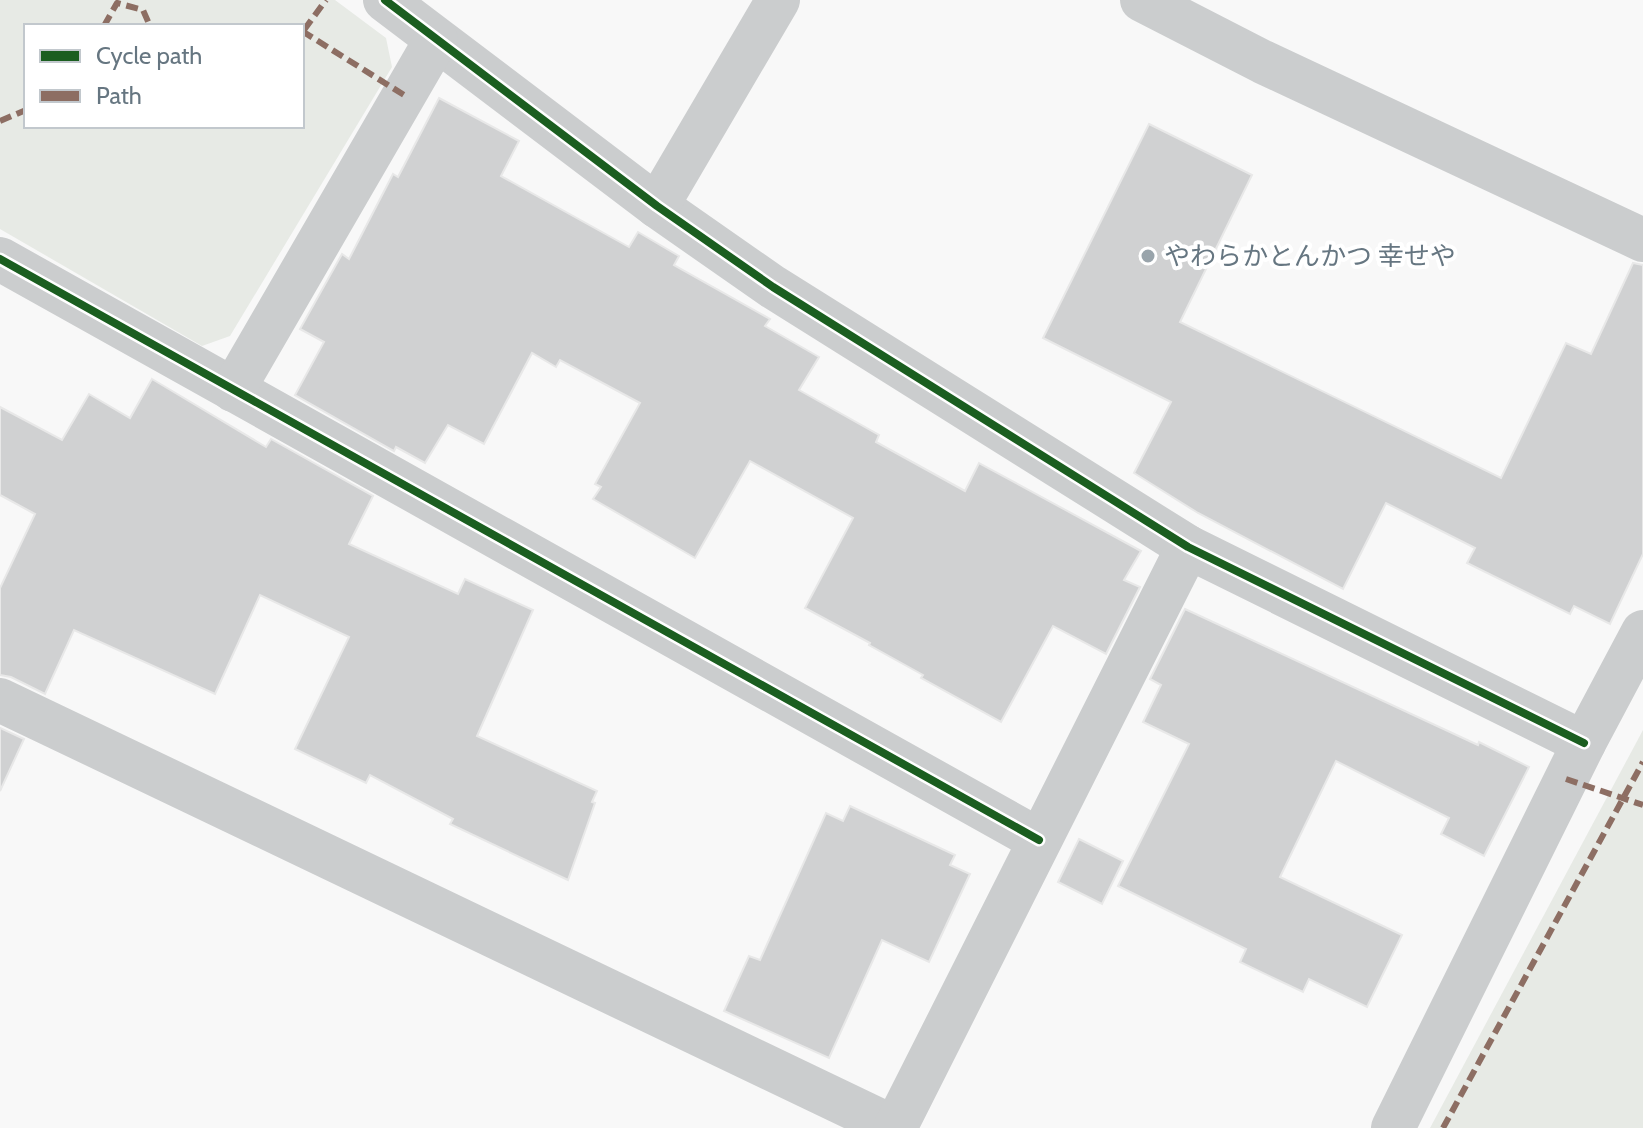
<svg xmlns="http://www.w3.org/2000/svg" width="1643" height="1128" font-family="Cabin,'Noto Sans JP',sans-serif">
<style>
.park{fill:#e7eae5;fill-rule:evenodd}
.building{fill:#d0d1d2;stroke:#e8e8e8;stroke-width:2}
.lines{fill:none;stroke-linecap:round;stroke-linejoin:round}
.minor{stroke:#cbcdce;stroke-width:44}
.tertiary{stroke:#cbcdce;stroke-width:44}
.quiet{stroke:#8d6e63;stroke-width:6;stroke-dasharray:12 6;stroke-linecap:butt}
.cycleway-casing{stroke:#fff;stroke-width:13}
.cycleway{stroke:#1b5e20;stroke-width:8}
.poi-dot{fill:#99a4ab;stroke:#fff;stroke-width:3}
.labels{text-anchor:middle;stroke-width:8;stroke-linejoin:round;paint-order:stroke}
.poi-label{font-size:26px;fill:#667681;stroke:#fff;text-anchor:start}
</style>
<rect width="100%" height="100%" fill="#f8f8f8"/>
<g class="park">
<path d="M0,0H335L386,38L392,67L230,336L202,346L0,229ZM302,26V126H26V26Z"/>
<path d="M1643,730V1128H1430Z"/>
</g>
<g class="building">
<path d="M439,98L519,141L501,176L629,247L638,232L679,256L674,265L770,319L765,326L819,357L799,390L879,435L876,442L965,491L979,463L1141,551L1124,580L1140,587L1106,654L1053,626L1001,722L921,678L923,675L869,645L870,643L805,608L853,518L750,461L695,558L593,499L601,487L595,484L640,403L560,360L556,367L532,353L484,444L448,425L425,463L396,447L394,451L295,395L324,342L300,329L342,254L349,259L393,174L398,177Z"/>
<path d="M1149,124L1252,175L1180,322L1501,478L1566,343L1591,354L1633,263L1643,265V554L1610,624L1574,606L1570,614L1467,563L1475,548L1386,503L1343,589L1198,513L1134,473L1171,402L1043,338Z"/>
<path d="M152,379L266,447L271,439L373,496L349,544L458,594L465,579L533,610L477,736L597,791L592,802L595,803L568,880L450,824L453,819L370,775L366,783L295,749L349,637L260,595L215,694L74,630L45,694L11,677L0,675V588L35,514L0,495V407L62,440L89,394L130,418Z"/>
<path d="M1185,609L1478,745L1479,742L1529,767L1484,856L1441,834L1449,818L1336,761L1280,877L1402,935L1367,1007L1309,979L1303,992L1240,962L1246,949L1118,886L1189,744L1143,722L1161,685L1150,679Z"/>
<path d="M0,728L24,739L0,791Z"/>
<path d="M850,806L955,855L950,865L970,874L929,962L882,940L829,1058L724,1011L749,956L760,960L826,813L843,821Z"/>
<path d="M1079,839L1123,861L1102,904L1058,882Z"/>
</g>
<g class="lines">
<g class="minor">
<path d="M385,0L657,206L773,287L1188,547L1584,743"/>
<path d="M657,206L778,0"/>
<path d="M0,259L1039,840"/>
<path d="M233,390L436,40"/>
<path d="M0,700L895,1128"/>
<path d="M895,1128L1188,547"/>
<path d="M1393,1128L1584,743L1643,632"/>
</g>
<path class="tertiary" d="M1142,0L1263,62L1643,240"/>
<g class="quiet">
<path d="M104,26L117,3L143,10L150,26"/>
<path d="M304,30L326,0"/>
<path d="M302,31L404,95"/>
<path d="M0,121L26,110"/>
<path d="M1566,779L1643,805"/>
<path d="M1443,1128L1643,762"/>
</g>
<defs>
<g id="cycleway">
<path d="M385,0L657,206L773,287L1188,547L1584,743"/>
<path d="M0,259L1039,840"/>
</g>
</defs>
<use href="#cycleway" class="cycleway-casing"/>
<use href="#cycleway" class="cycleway"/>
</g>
<circle class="poi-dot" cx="1148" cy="256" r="8"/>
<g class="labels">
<g class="poi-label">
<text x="1164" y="265">やわらかとんかつ 幸せや</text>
</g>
</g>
<rect x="24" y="24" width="280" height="104" fill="#ffffff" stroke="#c2c8cd" stroke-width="2"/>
<rect x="40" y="50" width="40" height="12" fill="#1b5e20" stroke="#c2c8cd" stroke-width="2"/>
<text x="96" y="64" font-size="24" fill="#667681">Cycle path</text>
<rect x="40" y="90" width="40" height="12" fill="#8d6e63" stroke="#c2c8cd" stroke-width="2"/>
<text x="96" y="104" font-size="24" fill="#667681">Path</text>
</svg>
